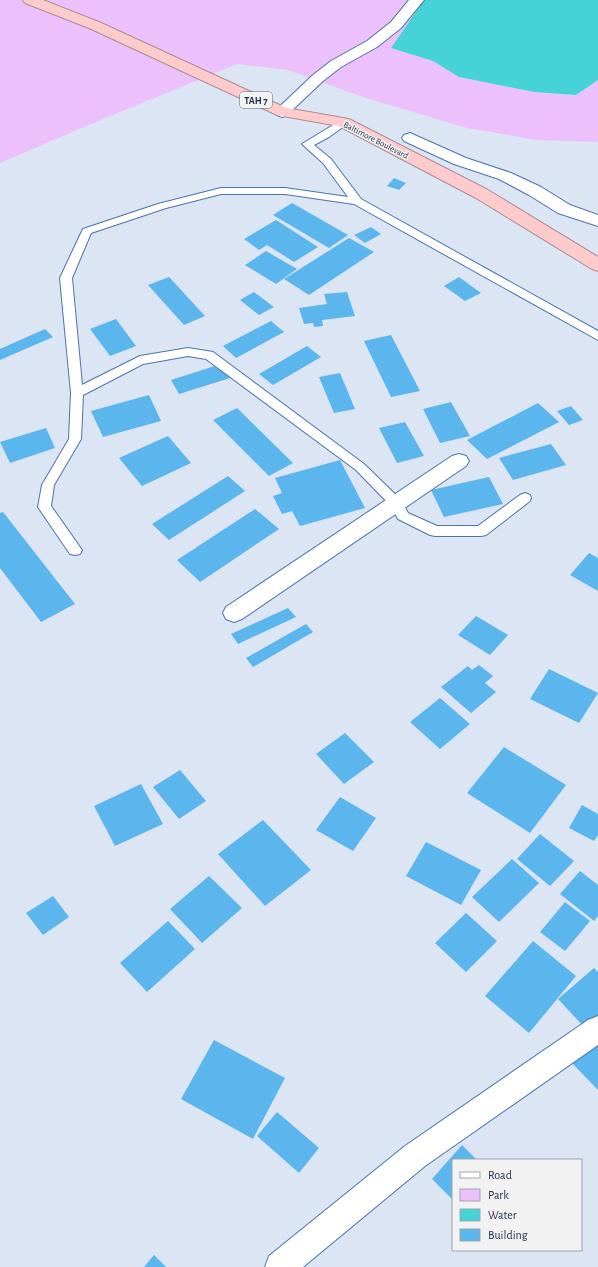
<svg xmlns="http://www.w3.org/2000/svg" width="598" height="1267" font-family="'Alegreya Sans',sans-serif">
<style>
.green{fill:#ecc0fa}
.water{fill:#45d3d7}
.building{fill:#5bb6ed}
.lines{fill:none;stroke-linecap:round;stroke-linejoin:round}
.service-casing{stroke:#4b73ae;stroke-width:2}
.minor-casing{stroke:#4b73ae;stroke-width:2}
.trunk-casing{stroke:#ae8c95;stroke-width:2}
.service{fill:#fff;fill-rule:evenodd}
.minor{fill:#fff;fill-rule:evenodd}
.trunk{fill:#fccbcc;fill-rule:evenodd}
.labels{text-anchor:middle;stroke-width:3;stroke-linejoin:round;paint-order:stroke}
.far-street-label{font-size:9px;fill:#1e2f48;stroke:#f2f2f2}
.shield{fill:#f2f2f2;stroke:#5e6a7b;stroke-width:1}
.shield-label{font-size:10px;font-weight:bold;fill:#1e2f48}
</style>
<rect width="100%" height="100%" fill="#dce5f3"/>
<path class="green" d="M0,0H424L391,48L433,61L459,77L534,92L576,95L598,80V142L537,140L467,128L366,98L288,70L237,64L79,129L0,163Z"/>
<path class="water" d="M424,0H598V80L576,95L534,92L459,77L433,61L391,48Z"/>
<g class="building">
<path d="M394,178L406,183L399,190L387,186Z"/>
<path d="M292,203L348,235L329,248L273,215Z"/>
<path d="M276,220L318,247L294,262L267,245L259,250L244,239Z"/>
<path d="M371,227L381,234L365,243L354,235Z"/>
<path d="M349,238L374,252L309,295L284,279Z"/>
<path d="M266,251L297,269L276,284L245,265Z"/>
<path d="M169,277L205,316L184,325L148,285Z"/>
<path d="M459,277L481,293L465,301L444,286Z"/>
<path d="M254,292L274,307L259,315L240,300Z"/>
<path d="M347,292L355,316L322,320L323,326L314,327L313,323L304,324L299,308L327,304L324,294Z"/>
<path d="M116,319L136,346L110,356L90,329Z"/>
<path d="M271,321L284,332L236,358L223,346Z"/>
<path d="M45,329L53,337L0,360V349Z"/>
<path d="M391,335L420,391L391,397L364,341Z"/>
<path d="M307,346L321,357L273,385L259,374Z"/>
<path d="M221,364L230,378L179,394L171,380Z"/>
<path d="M340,373L355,409L334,413L319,377Z"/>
<path d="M149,395L161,421L103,437L91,411Z"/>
<path d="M451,402L470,436L440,443L423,409Z"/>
<path d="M538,403L559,422L487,459L467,440Z"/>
<path d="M571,406L583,420L569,425L557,411Z"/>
<path d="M237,408L293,463L269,476L213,420Z"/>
<path d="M405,422L424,456L397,463L379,428Z"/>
<path d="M46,428L55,448L10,463L0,442Z"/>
<path d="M168,436L191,463L142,486L119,458Z"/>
<path d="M551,444L566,465L513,480L499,458Z"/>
<path d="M340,460L365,508L300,526L292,511L282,514L273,496L282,493L275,478Z"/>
<path d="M228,476L245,491L169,540L152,524Z"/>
<path d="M489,477L503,504L444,517L431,490Z"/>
<path d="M255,509L279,529L200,582L177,560Z"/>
<path d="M3,512L75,604L41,622L0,568V513Z"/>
<path d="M589,553L598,558V591L570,575Z"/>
<path d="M288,608L296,617L238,644L231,634Z"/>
<path d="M476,616L508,635L490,655L458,635Z"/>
<path d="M306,624L313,632L253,667L246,658Z"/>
<path d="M479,665L493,676L485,683L496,692L471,713L441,687L468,666L472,670Z"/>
<path d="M549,669L598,693L579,723L530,699Z"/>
<path d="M440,698L470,724L440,749L410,722Z"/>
<path d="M345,733L374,762L344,784L316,754Z"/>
<path d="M504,747L566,785L530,833L467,793Z"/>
<path d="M180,770L206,801L179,819L153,787Z"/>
<path d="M141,784L163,824L115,846L94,806Z"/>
<path d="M340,797L376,818L353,851L316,830Z"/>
<path d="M582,805L598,814V835L594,841L569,828Z"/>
<path d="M263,820L311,870L265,906L218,854Z"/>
<path d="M540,834L574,861L550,886L517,859Z"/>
<path d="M426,842L481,870L461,905L406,876Z"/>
<path d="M512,859L539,883L499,922L472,897Z"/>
<path d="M580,871L598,885V916L594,921L560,894Z"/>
<path d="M209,876L242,908L202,943L170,909Z"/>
<path d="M53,896L69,917L43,935L26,913Z"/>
<path d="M565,902L590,921L565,951L540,932Z"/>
<path d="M466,913L497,941L466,972L435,943Z"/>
<path d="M168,921L195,949L147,992L120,963Z"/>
<path d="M533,941L576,976L529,1033L485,996Z"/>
<path d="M594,968L598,972V1018L586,1029L558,999Z"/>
<path d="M214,1040L285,1078L253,1139L181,1099Z"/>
<path d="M598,1040V1090L572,1063Z"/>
<path d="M277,1112L319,1148L299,1173L257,1136Z"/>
<path d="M462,1145L477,1160H453V1200L432,1179Z"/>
<path d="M154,1255L166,1267H144Z"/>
</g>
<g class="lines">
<defs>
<path id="service" d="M343,119L348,122L347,124L329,137L314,145L331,159L361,199L598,331V340L354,204L285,194H221L166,208L91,233L72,278L82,385L140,356L188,348L213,352L364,464L401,500L408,513L437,526H478L520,495L525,493L530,495L531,498L530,501L486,535L481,536H435L430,535L398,519L391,506L356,470L206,359L188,356L143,364L83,395L81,439L54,485L51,506L82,550L80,554L75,555L70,554L38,507L42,485L69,439L71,393L60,278L82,231L83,229L158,204L221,188H285L348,197L323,163L302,144Z"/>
<g id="minor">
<path d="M409,0H424L401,28L377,47L341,67L323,81L287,115L282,117L277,115L274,112L277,109L313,75L331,61L367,41L391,22Z"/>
<path d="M410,133L466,158L511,173L541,187L570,205L598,215V226L558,213L529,195L499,179L454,164L404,141L402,138L404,135Z"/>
<path d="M459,454L466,456L469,461L466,466L242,619L234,622L226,619L223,613L226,607L452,456Z"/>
<path d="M598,1016V1045L425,1166L303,1267H265L269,1256L405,1146L588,1020Z"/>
</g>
<path id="trunk" d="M23,0H43L99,22L286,108L349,119L488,190L598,257V271L592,269L476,198L339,126L277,115L89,28L25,3Z"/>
</defs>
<use href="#service" class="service-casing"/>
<use href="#minor" class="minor-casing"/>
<use href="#trunk" class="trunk-casing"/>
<use href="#service" class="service"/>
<use href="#minor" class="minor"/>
<use href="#trunk" class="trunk"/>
</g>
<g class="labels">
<g class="far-street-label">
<text transform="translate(376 140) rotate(27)" y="3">Baltimore Boulevard</text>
</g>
<rect class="shield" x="240" y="92" width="32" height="16" rx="3"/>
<g class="shield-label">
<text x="256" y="104">TAH 7</text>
</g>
</g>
<rect x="452" y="1159" width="130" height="92" fill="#f2f2f2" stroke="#9da4ae"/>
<rect x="460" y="1172" width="20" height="6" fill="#ffffff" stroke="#9da4ae"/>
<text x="488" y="1179" font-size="12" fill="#1e2f48">Road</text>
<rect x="460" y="1189" width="20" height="12" fill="#ecc0fa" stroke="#9da4ae"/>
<text x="488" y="1199" font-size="12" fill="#1e2f48">Park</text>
<rect x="460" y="1209" width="20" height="12" fill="#45d3d7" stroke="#9da4ae"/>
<text x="488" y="1219" font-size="12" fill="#1e2f48">Water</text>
<rect x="460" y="1229" width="20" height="12" fill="#5bb6ed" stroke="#9da4ae"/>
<text x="488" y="1239" font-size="12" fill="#1e2f48">Building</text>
</svg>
